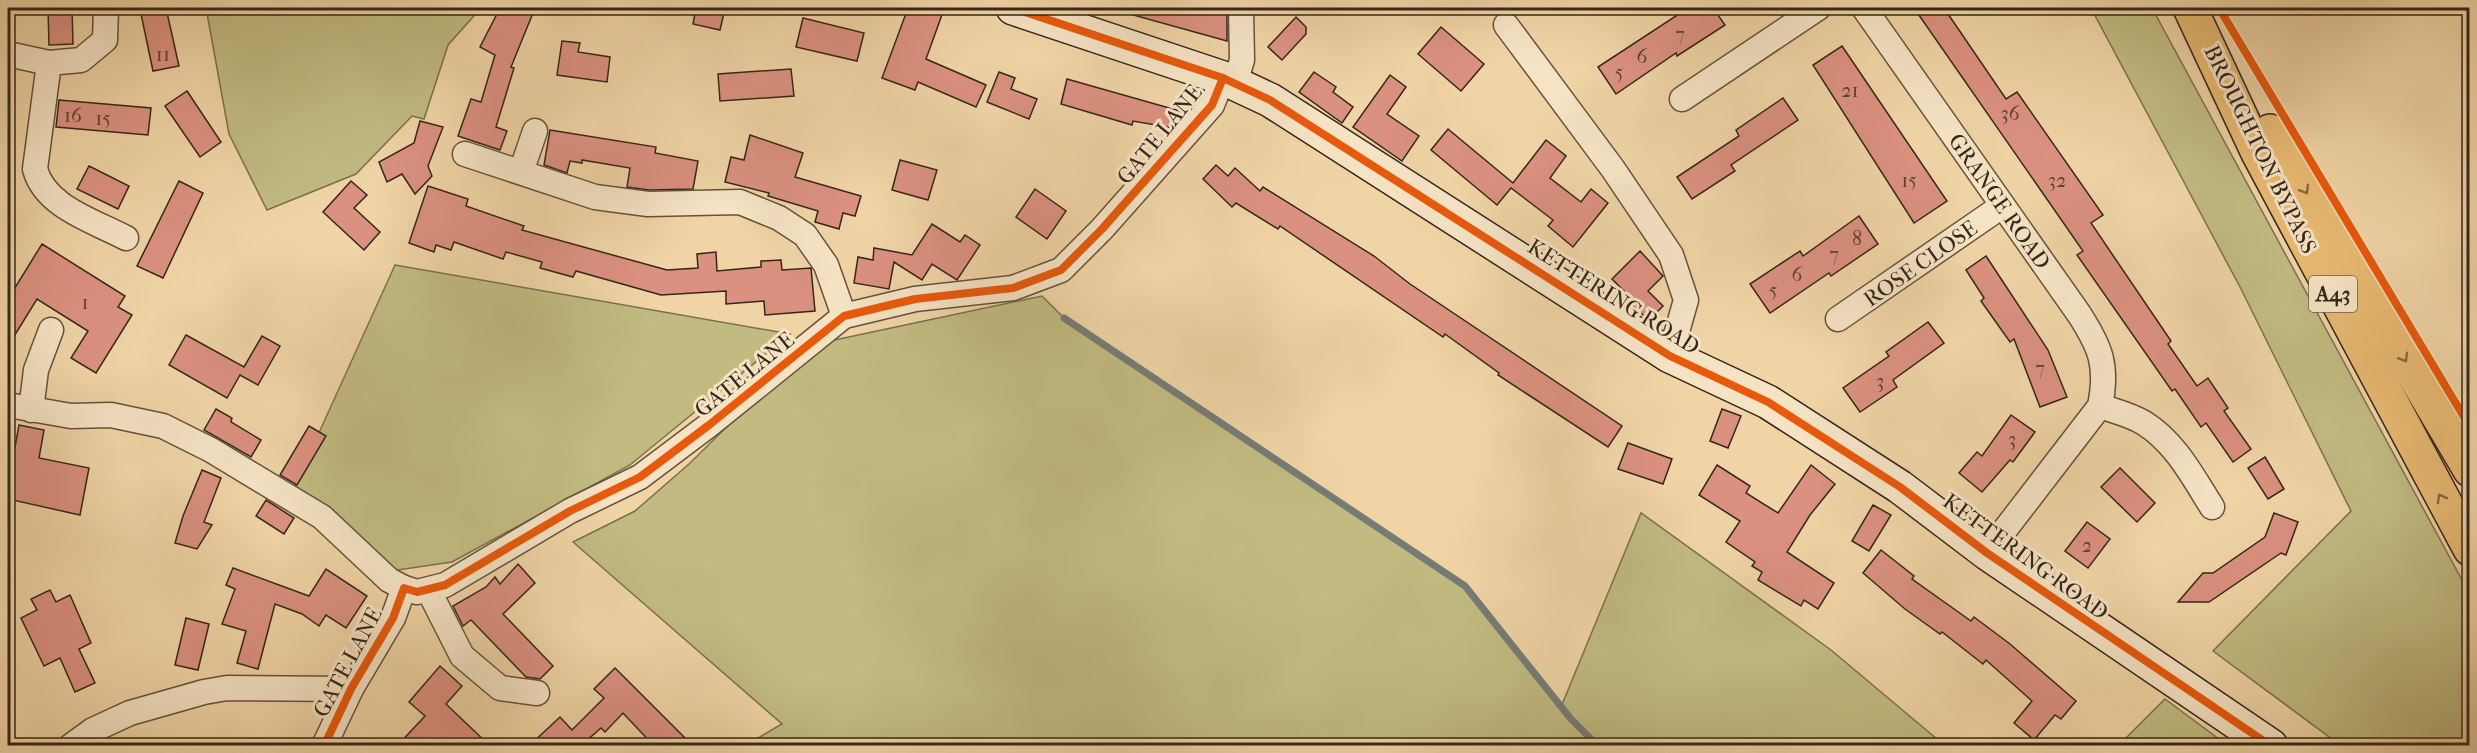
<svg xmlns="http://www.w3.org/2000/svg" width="2477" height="753" font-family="'IM FELL French Canon',serif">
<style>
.green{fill:#c1bb81;stroke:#7b704e;stroke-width:1.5}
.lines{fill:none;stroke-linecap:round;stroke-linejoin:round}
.stream{stroke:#757c76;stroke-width:7}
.building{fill:#db9180;stroke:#35261b;stroke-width:1.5}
.street-casing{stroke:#64523e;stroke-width:27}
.secondary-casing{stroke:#35261b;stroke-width:36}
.highway-casing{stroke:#35261b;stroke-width:36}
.street{stroke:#f5e3c4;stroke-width:24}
.secondary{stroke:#f5e3c4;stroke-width:33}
.highway{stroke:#e8ba72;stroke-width:33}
.cycleway-casing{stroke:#f5e3c4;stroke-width:11}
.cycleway{stroke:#e8590c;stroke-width:8}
.oneway{stroke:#866942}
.labels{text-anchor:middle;stroke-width:6;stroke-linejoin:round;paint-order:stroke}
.number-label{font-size:20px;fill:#5e4134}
.shield{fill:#f5e3c4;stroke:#6f5f4e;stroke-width:1.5}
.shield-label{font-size:21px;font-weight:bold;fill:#35261b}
.street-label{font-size:22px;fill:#35261b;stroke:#f5e3c4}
</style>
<rect width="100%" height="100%" fill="#f0d4a5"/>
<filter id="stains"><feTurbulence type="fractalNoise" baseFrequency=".00333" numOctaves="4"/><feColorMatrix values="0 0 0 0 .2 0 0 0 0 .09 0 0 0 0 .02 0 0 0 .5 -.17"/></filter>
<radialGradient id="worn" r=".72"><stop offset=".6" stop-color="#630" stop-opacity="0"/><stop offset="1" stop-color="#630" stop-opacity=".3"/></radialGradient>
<g class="green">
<path d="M206,8H481L448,45L424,119L412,116L356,174L267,210L229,134Z"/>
<path d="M2091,8H2152L2469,593V745H2340L2213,651L2351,511L2240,287Z"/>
<path d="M395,265L790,334L630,465L452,562L391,571L294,488Z"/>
<path d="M1042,296L1064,318L1465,586L1561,707L1641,513L1831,650L1944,745H746L782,724L573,542L635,511L689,464L762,392L830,341Z"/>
<path d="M2165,699L2227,745H2119Z"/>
</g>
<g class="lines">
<path class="stream" d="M1064,318L1465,586L1571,719L1598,746"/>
</g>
<g class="building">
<path d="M48,8H72L73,44L49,45Z"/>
<path d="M166,8L179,66L153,71L141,14Z"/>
<path d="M500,8H535L511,67L514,68L496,127L507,131L500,150L458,136L471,99L481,102L495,55L480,47Z"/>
<path d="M696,8H725L720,30L693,24Z"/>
<path d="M908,8H930L943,12L926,59L986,85L976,107L918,82L915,90L882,78Z"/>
<path d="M1127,8H1227V41L1126,13Z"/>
<path d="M1688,8H1713L1725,25L1677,56L1676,53L1616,94L1598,67Z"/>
<path d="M1914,8H1944L2006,99L2017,92L2103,215L2091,223L2171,341L2168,344L2197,386L2208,378L2228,408L2224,411L2251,449L2233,462L2206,423L2201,427L2175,389L2172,391L2077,255L2083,251Z"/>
<path d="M1296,17L1306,27V34L1282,60L1268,47Z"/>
<path d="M803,18L864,33L857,61L796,47Z"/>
<path d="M1441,27L1484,64L1461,91L1418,54Z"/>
<path d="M562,41L580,43L578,52L610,57L607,82L557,75Z"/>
<path d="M1842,46L1947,201L1914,223L1813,65Z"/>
<path d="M791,69L794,96L720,101L718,74Z"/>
<path d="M999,72L1015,78L1011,89L1037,99L1029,119L987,102Z"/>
<path d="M1314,72L1336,87L1333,92L1353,107L1342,123L1299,92Z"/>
<path d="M1390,75L1406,87L1387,114L1419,136L1402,161L1353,127Z"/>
<path d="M1067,79L1180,111L1178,121L1173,128L1133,121L1132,125L1061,104Z"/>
<path d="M187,91L221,142L200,157L165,106Z"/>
<path d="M1783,98L1798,120L1731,165L1735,171L1692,199L1677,177L1739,136L1736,130Z"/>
<path d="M59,100L151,108L148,135L56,127Z"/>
<path d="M420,121L443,127L428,166L432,176L415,194L402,174L387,182L379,162L414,143Z"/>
<path d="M1448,129L1513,183L1546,140L1566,156L1550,178L1581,202L1591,189L1608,203L1573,247L1548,226L1553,220L1511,188L1497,205L1431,150Z"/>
<path d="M550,130L656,147L655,153L698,161L693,189L649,190L627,187L630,168L582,160V163L570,161L567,173L544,165Z"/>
<path d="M750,135L803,153L795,177L861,196L855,216L843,213L839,229L815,222L818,211L768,196L769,193L725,182L731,157L744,160Z"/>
<path d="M900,160L937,170L928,200L892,190Z"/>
<path d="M1216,165L1228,176L1235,168L1260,191L1263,187L1374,256L1410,284L1622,426L1608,447L1498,375L1499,373L1445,334L1443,337L1280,226L1278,229L1236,203L1232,207L1203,179Z"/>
<path d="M89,166L129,186L118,209L77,189Z"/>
<path d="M179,181L203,193L163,278L137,266Z"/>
<path d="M351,181L367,195L354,208L380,232L364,250L323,212Z"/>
<path d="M428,186L468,199L466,206L524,226L522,230L667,270L698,268L697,254L716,252L717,271L761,267V261L781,260L782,270L811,268L815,311L765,315L764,301L726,304V291L661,295L576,271L573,277L540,268L542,262L506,252L503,259L454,242L451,250L436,245L434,252L409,243Z"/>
<path d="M1035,189L1066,211L1047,239L1016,217Z"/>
<path d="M1859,216L1878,244L1831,276L1829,273L1770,313L1750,284L1800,251L1803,256Z"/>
<path d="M932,224L960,242L965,235L980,245L957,280L932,264L922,280L894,262L889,289L854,283L858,257L873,260L874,248L912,255Z"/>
<path d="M42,244L125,296L118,307L132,315L96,373L71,358L88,331L37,299L8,346V299Z"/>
<path d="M1640,251L1663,276L1648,291L1663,306L1649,320L1620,295L1624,291L1612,279Z"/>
<path d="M1986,256L2048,350L2067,397L2040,407L2014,339L2010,342L1981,301L1984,298L1966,270Z"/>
<path d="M1928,322L1944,343L1893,380L1897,387L1860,412L1843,388L1889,356L1886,352Z"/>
<path d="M186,335L244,367L262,336L280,346L258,385L240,375L227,398L169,365Z"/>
<path d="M216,409L232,418L231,422L261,440L251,457L204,430Z"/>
<path d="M1722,409L1741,416L1728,448L1710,441Z"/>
<path d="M2011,415L2035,432L2013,462L2010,460L1982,492L1959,473L1977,452L1982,456Z"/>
<path d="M19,425L44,430L39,458L89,468L80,515L8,499V485Z"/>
<path d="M309,426L326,436L297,485L280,475Z"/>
<path d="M1628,443L1672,459L1663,484L1618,469Z"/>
<path d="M2265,457L2284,489L2268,499L2248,468Z"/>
<path d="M1717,465L1750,486L1746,493L1778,513L1811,465L1835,484L1810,515L1787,552L1834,583L1818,609L1804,600L1801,606L1758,580L1762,572L1752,566L1755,562L1726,542L1740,521L1699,495Z"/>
<path d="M2120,468L2155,503L2137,522L2101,487Z"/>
<path d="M202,470L221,478L204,522L212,525L197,549L175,543L183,516Z"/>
<path d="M266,500L294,518L284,534L256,516Z"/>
<path d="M1873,505L1891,515L1869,551L1852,541Z"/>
<path d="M2274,513L2298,522L2286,555L2281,553L2209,602H2178L2203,573H2213L2265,537Z"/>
<path d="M2087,522L2110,539L2088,568L2065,551Z"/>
<path d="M1881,550L1914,576L1912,579L1971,621L1974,617L2010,644L2076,701L2061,719L2055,715L2034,740L2014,723L2032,701L1986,660L1983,664L1942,632L1940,634L1905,609L1863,573Z"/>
<path d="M518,564L535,583L503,614L553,666L540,679L526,677L471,620L463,626L453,606L486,587L495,577L500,584Z"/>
<path d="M233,568L309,596L326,569L367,596L346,628L326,615L319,626L302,614L275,604L258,669L237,663L246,631L222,624L235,589L226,585Z"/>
<path d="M50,590L56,602L70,595L91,643L79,649L95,683L75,692L60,658L44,666L21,618L37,610L31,599Z"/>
<path d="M186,618L209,624L198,670L175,665Z"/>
<path d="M440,666L462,686L446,704L490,746H397L425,716L409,702Z"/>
<path d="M615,668L693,746H654L623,713L605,732L601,728L584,743L586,746H529L560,717L572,730L604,698L594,689Z"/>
</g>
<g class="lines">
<defs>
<g id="street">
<path d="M106,8L105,40L81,60L49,63L35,169C45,207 94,221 126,238"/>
<path d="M1864,8L2079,314C2101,348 2108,366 2100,406L1987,553"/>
<path d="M1506,25L1613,169L1671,255L1686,300L1670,356"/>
<path d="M8,54L49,63"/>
<path d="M1235,83L1242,60L1241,8"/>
<path d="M1682,99L1818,8"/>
<path d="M465,154L595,197L648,204L740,202L779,218L805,235L826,265L844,316"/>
<path d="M521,172L535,131"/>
<path d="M1838,319L2002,206"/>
<path d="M8,405L71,416L111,415L163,426L211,450L322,517L389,580L404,588"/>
<path d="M2100,406C2114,411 2131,415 2144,423C2175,442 2193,477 2212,507"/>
<path d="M31,410L36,370L51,330"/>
<path d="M429,591L462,656L500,688L537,693"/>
<path d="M71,746L93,730L130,713L204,692L227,688L351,689"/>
<path d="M324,746L351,689L393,618L404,588L417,592L445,585L570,511L640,477L709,425L844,316L915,299L1013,288L1061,270L1102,229L1212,105L1223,78"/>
</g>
<path id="secondary" d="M1013,8L1223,78L1270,100L1670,356L1768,402L1900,487L1987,553L2271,746"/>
<g id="highway">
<path d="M2190,8L2258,153L2470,549"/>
<path d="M2270,131L2470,470"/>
</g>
</defs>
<use href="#street" class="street-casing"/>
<use href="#secondary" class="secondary-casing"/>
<use href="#highway" class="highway-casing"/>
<use href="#street" class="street"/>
<use href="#secondary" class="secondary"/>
<use href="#highway" class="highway"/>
<defs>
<g id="cycleway">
<path d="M1013,8L1223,78L1270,100L1670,356L1768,402L1900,487L1987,553L2271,746"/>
<path d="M2219,8L2470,427"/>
<path d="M324,746L351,689L393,618L404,588L417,592L445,585L570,511L640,477L709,425L844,316L915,299L1013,288L1061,270L1102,229L1212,105L1223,78"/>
</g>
</defs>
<use href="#cycleway" class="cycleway-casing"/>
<use href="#cycleway" class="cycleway"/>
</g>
<defs><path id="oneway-chevron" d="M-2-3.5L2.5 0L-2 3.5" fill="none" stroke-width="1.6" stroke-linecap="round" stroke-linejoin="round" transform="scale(1.5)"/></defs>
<g class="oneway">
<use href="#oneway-chevron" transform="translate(2305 190) rotate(59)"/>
<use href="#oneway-chevron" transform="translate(2404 358) rotate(59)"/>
<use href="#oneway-chevron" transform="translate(2441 498) rotate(-119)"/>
</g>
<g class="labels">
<g class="number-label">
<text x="1680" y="41">7</text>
<text x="163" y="61">11</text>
<text x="1642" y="63">6</text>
<text x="1619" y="79">5</text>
<text x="1850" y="97">21</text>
<text x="2010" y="120">36</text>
<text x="73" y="122">16</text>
<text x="103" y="125">15</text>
<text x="1909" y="187">15</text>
<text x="2057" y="187">32</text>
<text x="1857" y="245">8</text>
<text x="1834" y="261">7</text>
<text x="1797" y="281">6</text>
<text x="1773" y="297">5</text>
<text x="85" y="309">1</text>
<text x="2040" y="375">7</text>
<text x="1880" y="388">3</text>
<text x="2012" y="446">3</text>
<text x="2087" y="552">2</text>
</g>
<rect class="shield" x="2309" y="276" width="48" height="36" rx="4.5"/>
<g class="shield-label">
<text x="2333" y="301">A43</text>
</g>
<g class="street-label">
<text transform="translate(1159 134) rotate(-51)" y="8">GATE LANE</text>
<text transform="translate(2261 149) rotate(64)" y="8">BROUGHTON BYPASS</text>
<text transform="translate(2000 201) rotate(55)" y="8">GRANGE ROAD</text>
<text transform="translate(1920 263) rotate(-35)" y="8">ROSE CLOSE</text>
<text transform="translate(1614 296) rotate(32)" y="8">KETTERING ROAD</text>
<text transform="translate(744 374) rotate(-39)" y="8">GATE LANE</text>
<text transform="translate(2026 556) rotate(36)" y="8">KETTERING ROAD</text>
<text transform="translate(347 662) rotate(-62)" y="8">GATE LANE</text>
</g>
</g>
<rect width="2477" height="753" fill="none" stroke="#f0d4a5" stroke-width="30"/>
<rect x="9" y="9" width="2459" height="735" fill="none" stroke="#35261b" stroke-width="3"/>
<rect x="15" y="15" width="2447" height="723" fill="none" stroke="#35261b" stroke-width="1.5"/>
<rect width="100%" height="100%" filter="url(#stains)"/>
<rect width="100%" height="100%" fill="url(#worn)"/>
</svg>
